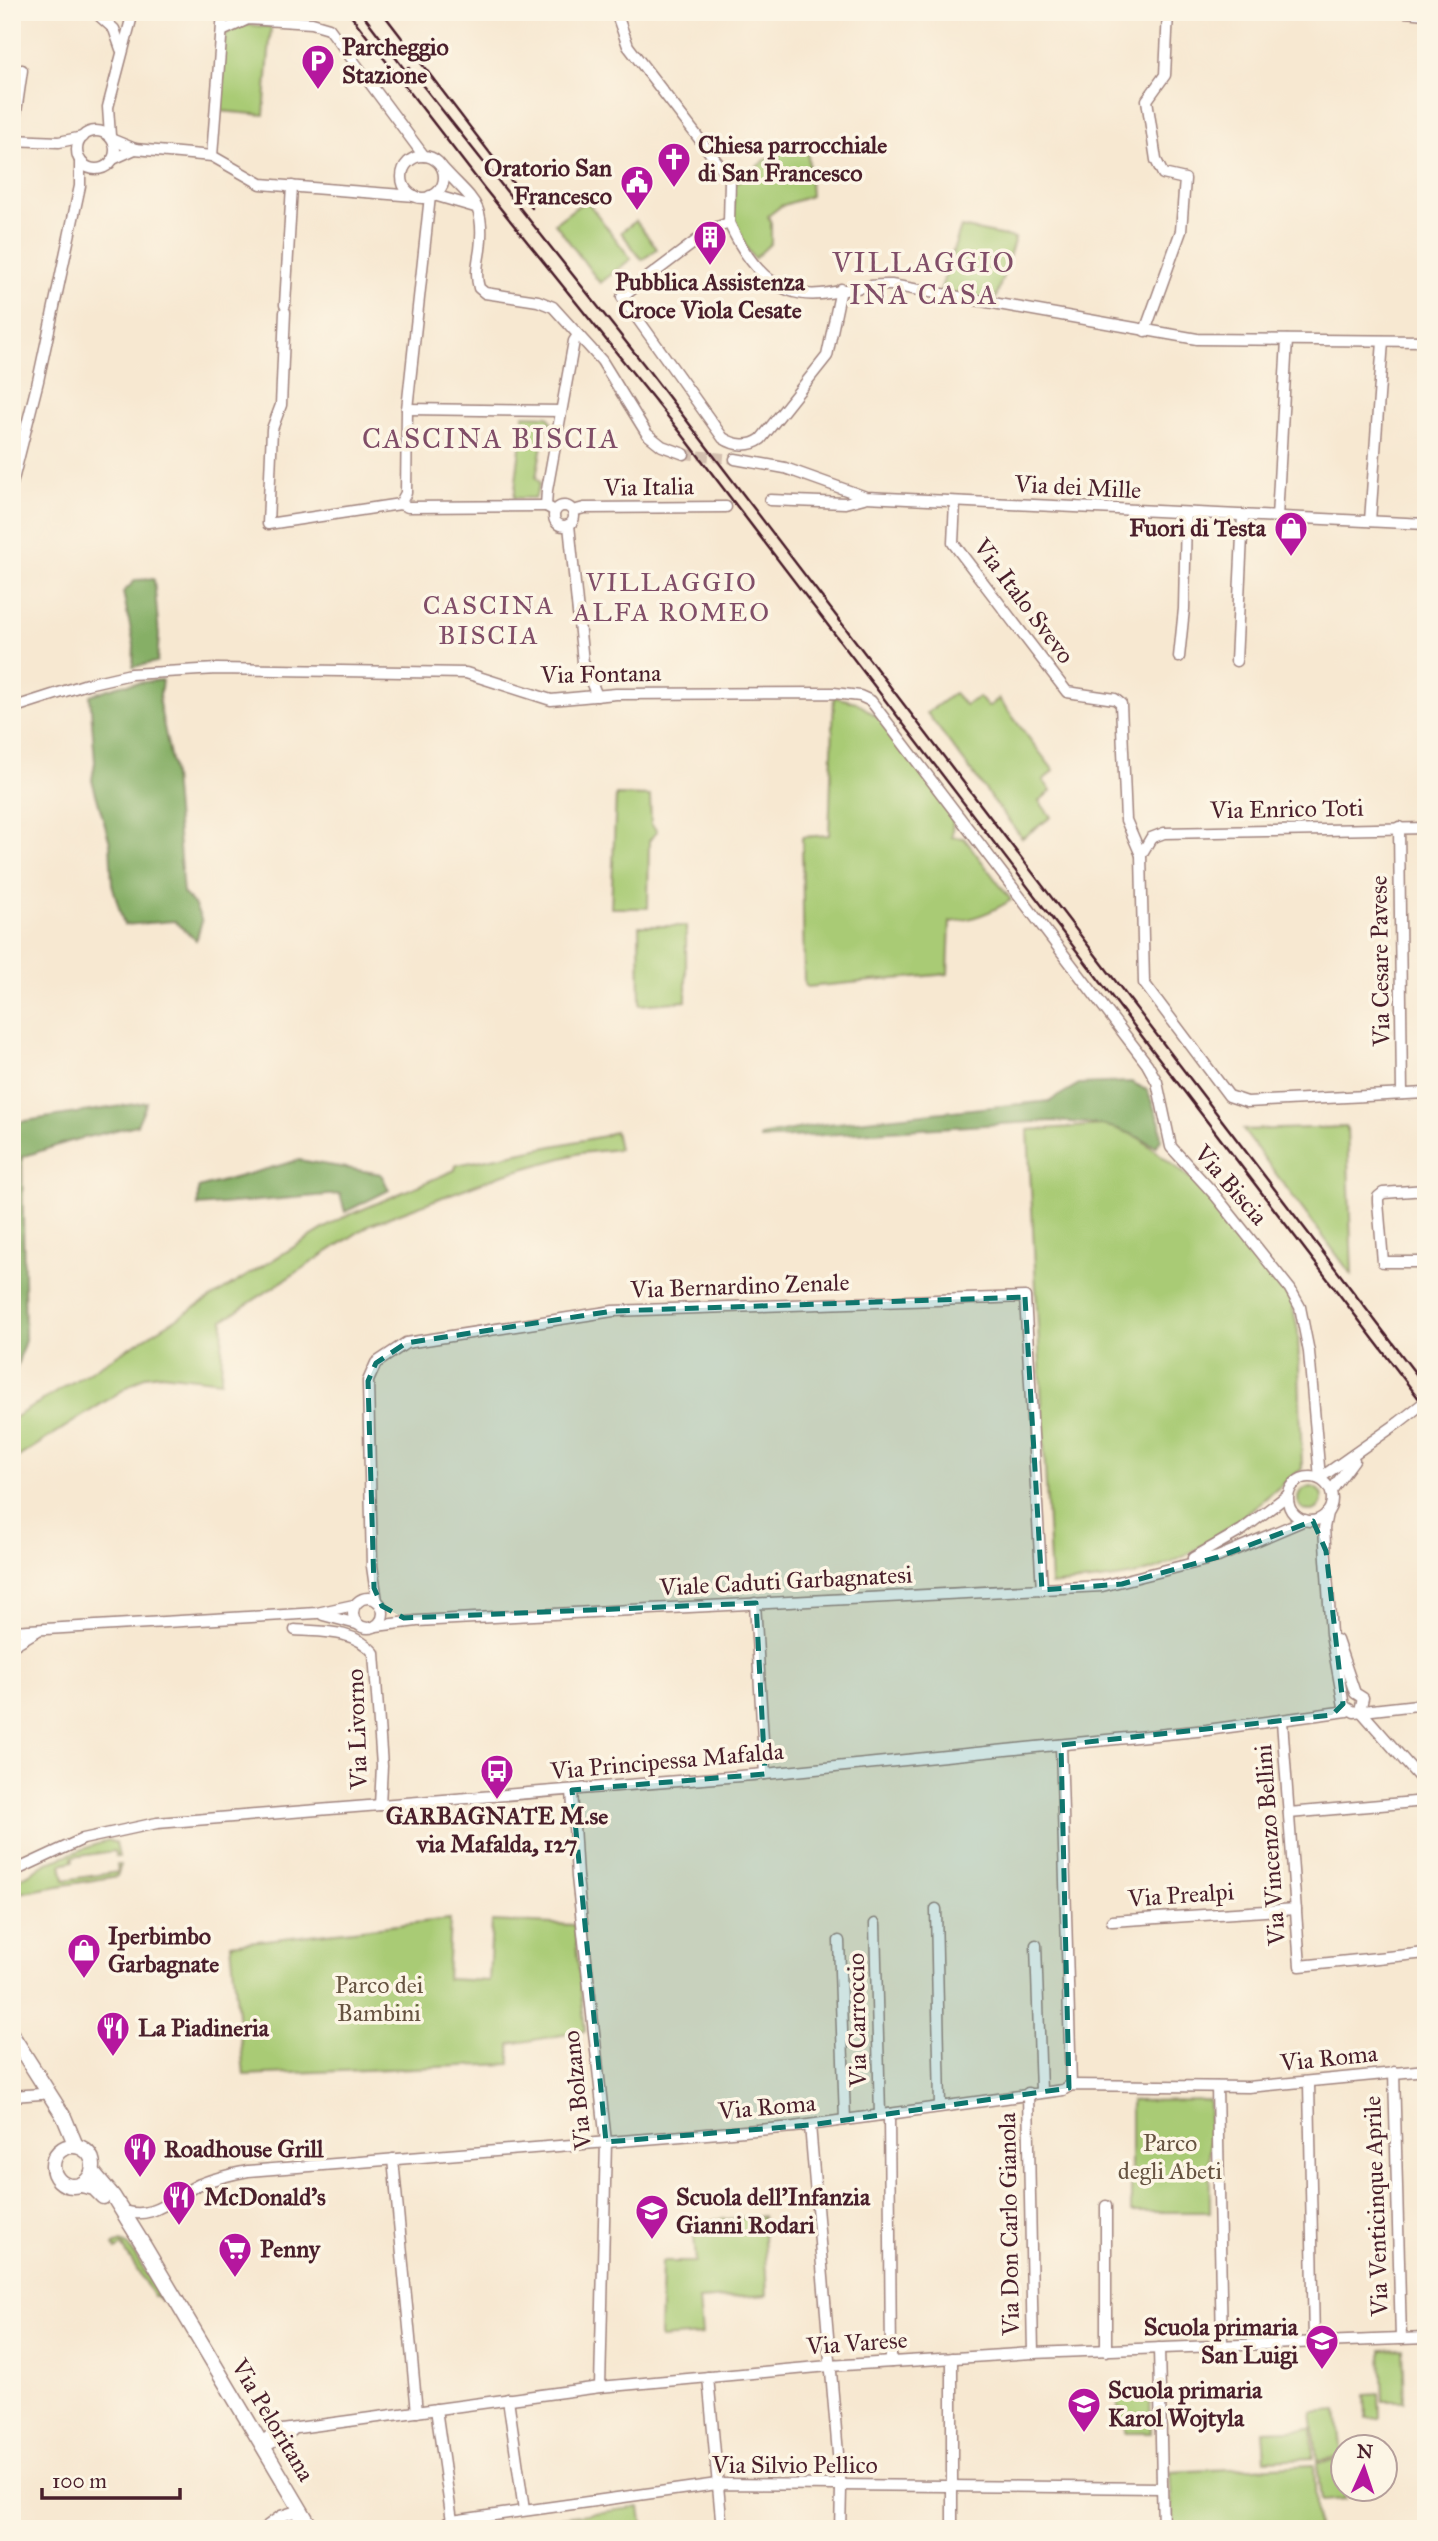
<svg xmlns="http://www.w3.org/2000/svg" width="1438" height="2541" font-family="'IM FELL Great Primer',serif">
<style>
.green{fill:#a9cb74;stroke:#7a7550;stroke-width:2}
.forest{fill:#86af66;stroke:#686748;stroke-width:2}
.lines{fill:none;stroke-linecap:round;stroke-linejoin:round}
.minor-tunnel{stroke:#d4c0b0;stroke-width:10;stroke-dasharray:10 5;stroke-linecap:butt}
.minor-casing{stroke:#a0847e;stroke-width:13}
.major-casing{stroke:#a0847e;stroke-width:17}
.minor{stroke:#fff;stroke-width:10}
.major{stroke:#fff;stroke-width:14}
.rail{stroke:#4a1f2b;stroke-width:2.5}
.minor-bridge-casing{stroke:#a0847e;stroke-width:13;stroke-linecap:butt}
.minor-bridge{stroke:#fff;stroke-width:10}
.marked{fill:#0f766e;fill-opacity:0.2;stroke:#0f766e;stroke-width:5;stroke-dasharray:14 9;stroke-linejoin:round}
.labels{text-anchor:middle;stroke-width:7;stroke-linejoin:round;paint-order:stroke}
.poi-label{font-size:24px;font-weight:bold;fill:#4a1f2b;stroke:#fcf5e5;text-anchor:start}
.street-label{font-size:24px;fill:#4a1f2b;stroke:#fcf5e5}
.park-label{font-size:24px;fill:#665341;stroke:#fcf5e5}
.neighbourhood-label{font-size:26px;letter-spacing:2px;fill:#814e68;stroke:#fcf5e5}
.quarter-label{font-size:28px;letter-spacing:2px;fill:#814e68;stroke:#fcf5e5}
</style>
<rect width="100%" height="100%" fill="#fcf5e5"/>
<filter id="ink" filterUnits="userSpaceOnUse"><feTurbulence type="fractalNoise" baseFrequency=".0143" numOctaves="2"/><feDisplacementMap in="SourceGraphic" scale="14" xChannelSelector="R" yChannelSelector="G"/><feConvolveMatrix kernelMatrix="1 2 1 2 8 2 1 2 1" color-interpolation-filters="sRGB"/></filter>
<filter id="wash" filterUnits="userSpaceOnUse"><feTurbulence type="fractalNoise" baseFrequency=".00686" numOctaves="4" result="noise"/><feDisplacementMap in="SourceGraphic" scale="28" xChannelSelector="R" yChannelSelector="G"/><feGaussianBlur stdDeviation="1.57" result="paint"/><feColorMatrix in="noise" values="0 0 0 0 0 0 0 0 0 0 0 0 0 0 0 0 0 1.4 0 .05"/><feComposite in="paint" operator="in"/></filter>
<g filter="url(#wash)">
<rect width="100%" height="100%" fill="#f7e8d1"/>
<g class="green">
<path d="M239,24L271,27L264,115L220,111L225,35Z"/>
<path d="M807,140L811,196L781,206L768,216L771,223V243L754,259L733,227L734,185L765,160Z"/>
<path d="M586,200L631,259L600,283L555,223Z"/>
<path d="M636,221L657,249L642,260L621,232Z"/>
<path d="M961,227L1015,238L994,304L939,294Z"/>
<path d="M524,415L548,416L552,423L545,428L536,478L540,483L535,498H514Z"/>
<path d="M954,693L965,705L979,697L988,707L999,699L1054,771L1043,780L1051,791L1039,801L1051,817L1022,838L927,713Z"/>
<path d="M834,697L856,702L879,718L953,815L952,837L964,838L1011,900C991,913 973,920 950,922L948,974L807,987L804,984L802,837L829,835Z"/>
<path d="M616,795L650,796L651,824L657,831L649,841L648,908H611Z"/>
<path d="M639,926H686V1001L640,1005Z"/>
<path d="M1103,1125L1129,1130L1205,1190L1291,1300L1298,1331L1302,1469C1259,1502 1209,1549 1159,1568C1125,1580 1086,1581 1051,1585L1028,1130Z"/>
<path d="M1347,1127L1352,1275L1243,1130Z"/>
<path d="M615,1131L619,1149L580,1153L501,1175L371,1224L223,1320L221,1381L161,1374L145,1376L12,1461V1419L340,1219L455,1170L456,1165L604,1136Z"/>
<circle cx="1310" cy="1499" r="12"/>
<path d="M108,1840L116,1843L119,1857H116L114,1851L72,1857L73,1861L61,1864L64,1880L118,1872L117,1865H121L117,1876L12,1894V1883L51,1861Z"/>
<path d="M450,1919L447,1979L489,1981L492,1921L574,1925L585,2031L510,2044V2064L244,2075L231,1944Z"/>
<path d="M1209,2100L1210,2212H1131V2101Z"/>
<path d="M763,2216L767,2295L699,2300L702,2335L660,2338L662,2262H696L693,2222Z"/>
<path d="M121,2242L129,2246L161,2297L160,2301L157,2296L154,2297L122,2246L116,2250L113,2245Z"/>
<path d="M1403,2349L1405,2401H1383L1381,2350Z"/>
<path d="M1125,2390H1150L1151,2433H1125V2427L1118,2420V2402L1125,2396Z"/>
<path d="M1379,2394L1380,2418L1366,2419L1365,2395Z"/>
<path d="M1337,2410L1342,2457L1317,2460L1312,2412Z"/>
<path d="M1312,2429L1313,2458L1265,2460L1263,2431Z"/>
<path d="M1341,2460L1345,2499L1321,2501L1317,2462Z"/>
<path d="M1314,2465L1317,2529H1173L1170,2472Z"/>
<path d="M640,2507L643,2529H534L533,2521Z"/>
</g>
<g class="forest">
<path d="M154,579L159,635L157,662L133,667L134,645L123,592L136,580Z"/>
<path d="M162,680L159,703L172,765L183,893L194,904L202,921L196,940L174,921L124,925L112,884L110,843L92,780L95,762L90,695L121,685Z"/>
<path d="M1131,1082L1147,1090L1160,1123L1161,1139L1156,1147C1117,1123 1095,1123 1051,1121L760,1139V1136L818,1125L1050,1101L1079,1084Z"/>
<path d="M147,1102L137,1125L71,1141L22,1157L25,1340L12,1382V1123Z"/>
<path d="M299,1160L381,1174L389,1190L345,1212L340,1194L198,1206V1188Z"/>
</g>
</g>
<g filter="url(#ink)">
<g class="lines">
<path class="minor-tunnel" d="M684,454L735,459"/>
<defs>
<g id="minor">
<path d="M95,12L114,29L121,49"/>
<path d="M616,12L628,46L730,179L729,223"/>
<path d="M1405,12L1426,14"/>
<path d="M222,31L248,19L312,23L329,28L424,156"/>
<circle cx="96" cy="150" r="19"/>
<path d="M110,136L108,107L133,12"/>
<path d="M12,140L59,142L83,137"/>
<path d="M12,140L22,70"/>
<path d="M113,140L135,149L113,159"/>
<path d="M135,149L212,156L261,184L415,196"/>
<path d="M212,156L223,12"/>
<circle cx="423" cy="177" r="21"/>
<path d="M441,166C471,200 486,201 480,250C478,262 475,275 479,288L485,293L538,301L553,307L602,361L647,434L662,446L684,454"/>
<path d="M434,195L475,207"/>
<path d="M729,223C747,262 774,299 821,294C846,291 864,284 891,285L1197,339L1426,341"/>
<path d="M729,223L712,229L622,297L723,438C735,446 750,447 761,439L827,356L841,289"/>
<path d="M285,305L292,186"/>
<path d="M285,312L281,405L272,429L268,524L400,504L406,493L407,409L430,196"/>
<path d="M1145,331L1181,231L1185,179L1163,174L1156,160L1147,100L1165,75L1168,12"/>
<path d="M407,409L561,411"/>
<path d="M735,459L785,468L866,497L1426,524"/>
<path d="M12,484L38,381L80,186V160"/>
<path d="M770,500L845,503L864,498"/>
<path d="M955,502L953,543L1067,692L1115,699L1121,704L1126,820L1141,855"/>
<path d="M400,504L408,507L546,506"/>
<circle cx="564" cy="516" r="10"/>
<path d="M555,511L546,506L547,490L574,341L578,335"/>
<path d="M573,511L584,508L726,507"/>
<path d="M1277,517L1287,340"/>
<path d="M1370,521L1383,341"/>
<path d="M569,525L583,662L597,696"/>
<path d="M1179,657L1184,609L1186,513"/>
<path d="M1236,661L1243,515"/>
<path d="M12,708L87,684L131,674L217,669L466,673L551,700L616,694L834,693L860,696L871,701L1147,1064L1157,1082L1171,1147L1215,1195L1290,1289L1300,1307L1309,1352L1320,1478"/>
<path d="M1399,827L1402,1094"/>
<path d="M1426,828L1164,833L1151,838L1141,855L1144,983L1229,1096L1247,1102L1426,1093"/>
<path d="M1426,1190L1383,1193L1378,1197V1202L1383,1262H1426"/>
<circle cx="1310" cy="1499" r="22"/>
<path d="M1320,1478L1398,1423"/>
<path d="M1331,1491L1354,1460"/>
<path d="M1327,1513L1324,1528L1331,1634L1344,1706L1354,1712L1426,1704"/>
<path d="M1193,1558L1242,1530L1288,1495"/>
<circle cx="368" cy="1613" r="15"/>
<path d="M377,1601L372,1566L368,1381L376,1363L406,1343L613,1311L1025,1297L1042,1590"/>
<path d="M755,1603L765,1774"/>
<path d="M323,1615L357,1624"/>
<path d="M376,1626L417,1621L1102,1586L1218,1557L1305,1520"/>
<path d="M295,1630C322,1632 354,1629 374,1653L382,1766L380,1805"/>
<path d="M12,1631L317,1613L354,1605"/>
<path d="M1337,1640L1355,1693L1363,1698L1360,1710"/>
<path d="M12,1646L37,1631"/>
<path d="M1360,1710L1426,1785"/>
<path d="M1282,1721L1300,1966L1426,1953"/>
<path d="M1061,1745L1071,2085"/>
<path d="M572,1790L577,1877L606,2142L600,2387"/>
<path d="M1289,1813L1426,1801"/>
<path d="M12,1872L83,1839L157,1823L765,1774L1207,1730L1347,1711"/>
<path d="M936,1909L940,2106"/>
<path d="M1112,1921L1296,1909"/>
<path d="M875,1924L880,2115"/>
<path d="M839,1941L845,2120"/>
<path d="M1036,1945L1041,2091"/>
<path d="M1394,2072L1401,2339"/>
<path d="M1309,2083L1314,2342"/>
<path d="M1217,2087L1222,2346"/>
<path d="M1028,2093L1033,2353"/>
<path d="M12,2096L41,2094"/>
<path d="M889,2114L891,2362"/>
<path d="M810,2125L841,2489L840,2529"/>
<path d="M393,2159L417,2412"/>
<path d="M1106,2206V2351"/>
<path d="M120,2209C151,2224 174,2196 200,2184C216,2178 232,2174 248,2171L794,2127L1063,2090L1071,2085L1248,2087L1426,2070"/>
<path d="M1159,2348L1163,2529"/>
<path d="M952,2358V2529"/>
<path d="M708,2377L722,2529"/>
<path d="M508,2399L524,2510"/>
<path d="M436,2409L452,2521"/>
<path d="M260,2444L275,2431L600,2387L829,2366L1033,2353L1426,2338"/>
<path d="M260,2444H270L292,2431"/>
<path d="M263,2529L281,2516L300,2510L298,2521L288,2529"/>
<path d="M432,2529L452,2521L717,2484L1162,2488"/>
</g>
<g id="major">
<path d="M12,2035L64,2117L76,2146"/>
<circle cx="73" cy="2166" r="20"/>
<path d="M92,2171L113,2196L144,2246L312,2529"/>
<path d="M81,2185L94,2188L103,2197"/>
</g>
</defs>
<use href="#minor" class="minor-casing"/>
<use href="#major" class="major-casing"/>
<use href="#minor" class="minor"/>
<use href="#major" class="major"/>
<g class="rail">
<path d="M348,12L484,188L681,433L1426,1408"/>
<path d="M361,12L411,78"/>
<path d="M382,12L532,208"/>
<path d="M408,67L645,366L1426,1387"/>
</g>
<defs>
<path id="minor-bridge" d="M1398,1423L1426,1401"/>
</defs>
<use href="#minor-bridge" class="minor-bridge-casing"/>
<use href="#minor-bridge" class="minor-bridge"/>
</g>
</g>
<path class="marked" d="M1025,1297L1042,1590L1122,1584L1218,1557L1313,1521L1326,1551L1343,1704L1332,1715L1061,1745L1069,2088L810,2125L606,2142L572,1790L765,1774L756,1603L404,1618L382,1606L374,1588L368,1381L376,1363L406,1343L613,1311Z"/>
<defs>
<symbol id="parking-pin" viewBox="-11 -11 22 30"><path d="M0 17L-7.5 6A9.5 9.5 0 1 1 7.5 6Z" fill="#b5179e" stroke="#fcf5e5"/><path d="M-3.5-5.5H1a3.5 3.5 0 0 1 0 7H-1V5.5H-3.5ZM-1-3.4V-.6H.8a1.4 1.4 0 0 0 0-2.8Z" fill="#fff"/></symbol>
<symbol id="church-pin" viewBox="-11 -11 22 30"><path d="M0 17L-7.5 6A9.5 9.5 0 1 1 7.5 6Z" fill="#b5179e" stroke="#fcf5e5"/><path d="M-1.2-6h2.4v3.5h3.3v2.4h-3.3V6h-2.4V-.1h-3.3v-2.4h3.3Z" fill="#fff"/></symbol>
<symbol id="civic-pin" viewBox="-11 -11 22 30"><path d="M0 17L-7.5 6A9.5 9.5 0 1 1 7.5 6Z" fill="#b5179e" stroke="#fcf5e5"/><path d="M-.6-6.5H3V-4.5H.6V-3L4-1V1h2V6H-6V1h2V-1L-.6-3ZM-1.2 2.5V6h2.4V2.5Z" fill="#fff"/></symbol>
<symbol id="building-pin" viewBox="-11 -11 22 30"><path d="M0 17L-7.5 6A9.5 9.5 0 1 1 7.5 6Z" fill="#b5179e" stroke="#fcf5e5"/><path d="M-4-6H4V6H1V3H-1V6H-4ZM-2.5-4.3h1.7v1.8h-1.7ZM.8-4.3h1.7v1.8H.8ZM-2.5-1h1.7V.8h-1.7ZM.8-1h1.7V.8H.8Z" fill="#fff"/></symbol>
<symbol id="shop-pin" viewBox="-11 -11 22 30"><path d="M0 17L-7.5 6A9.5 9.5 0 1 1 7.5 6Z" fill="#b5179e" stroke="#fcf5e5"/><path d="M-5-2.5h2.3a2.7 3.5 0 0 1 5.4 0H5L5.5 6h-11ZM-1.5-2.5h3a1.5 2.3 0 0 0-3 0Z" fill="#fff"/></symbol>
<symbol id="bus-pin" viewBox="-11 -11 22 30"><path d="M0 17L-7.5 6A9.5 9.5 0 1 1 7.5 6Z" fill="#b5179e" stroke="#fcf5e5"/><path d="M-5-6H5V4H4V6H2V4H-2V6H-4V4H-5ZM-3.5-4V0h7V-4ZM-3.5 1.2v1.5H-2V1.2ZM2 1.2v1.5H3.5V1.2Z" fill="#fff"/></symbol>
<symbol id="restaurant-pin" viewBox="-11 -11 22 30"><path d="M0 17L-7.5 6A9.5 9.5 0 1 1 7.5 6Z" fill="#b5179e" stroke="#fcf5e5"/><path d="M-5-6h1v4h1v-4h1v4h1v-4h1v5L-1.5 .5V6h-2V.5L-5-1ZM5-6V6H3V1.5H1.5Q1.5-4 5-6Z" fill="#fff"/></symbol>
<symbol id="school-pin" viewBox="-11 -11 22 30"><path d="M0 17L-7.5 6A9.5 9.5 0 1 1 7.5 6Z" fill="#b5179e" stroke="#fcf5e5"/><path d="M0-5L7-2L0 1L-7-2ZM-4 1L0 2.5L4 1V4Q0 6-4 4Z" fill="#fff"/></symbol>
<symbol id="supermarket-pin" viewBox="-11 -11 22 30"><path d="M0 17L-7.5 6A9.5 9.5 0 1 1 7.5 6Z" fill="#b5179e" stroke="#fcf5e5"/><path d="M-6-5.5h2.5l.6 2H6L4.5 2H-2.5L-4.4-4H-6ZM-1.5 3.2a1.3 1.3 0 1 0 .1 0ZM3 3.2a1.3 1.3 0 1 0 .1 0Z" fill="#fff"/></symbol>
</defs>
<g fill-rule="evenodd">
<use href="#parking-pin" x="299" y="42" width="38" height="52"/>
<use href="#church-pin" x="655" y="140" width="38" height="52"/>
<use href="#civic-pin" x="618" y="163" width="38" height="52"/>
<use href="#building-pin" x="691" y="218" width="38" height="52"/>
<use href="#shop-pin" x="1272" y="509" width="38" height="52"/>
<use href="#bus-pin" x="478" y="1752" width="38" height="52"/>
<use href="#shop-pin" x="65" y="1931" width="38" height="52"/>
<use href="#restaurant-pin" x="94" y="2009" width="38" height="52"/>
<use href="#restaurant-pin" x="121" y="2130" width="38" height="52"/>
<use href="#restaurant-pin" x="160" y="2178" width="38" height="52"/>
<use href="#school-pin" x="633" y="2192" width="38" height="52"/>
<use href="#supermarket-pin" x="216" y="2230" width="38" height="52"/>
<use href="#school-pin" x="1303" y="2322" width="38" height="52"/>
<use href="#school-pin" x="1065" y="2385" width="38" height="52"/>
</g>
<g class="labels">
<g class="poi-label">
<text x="342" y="55">Parcheggio<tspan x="342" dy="28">Stazione</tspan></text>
<text x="698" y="153">Chiesa parrocchiale<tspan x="698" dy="28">di San Francesco</tspan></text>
<text x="612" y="176" text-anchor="end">Oratorio San<tspan x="612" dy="28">Francesco</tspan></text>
<text x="710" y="290" text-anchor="middle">Pubblica Assistenza<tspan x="710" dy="28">Croce Viola Cesate</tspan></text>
<text x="1266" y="536" text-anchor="end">Fuori di Testa</text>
<text x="497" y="1824" text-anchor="middle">GARBAGNATE M.se<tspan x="497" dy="28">via Mafalda, 127</tspan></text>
<text x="108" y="1944">Iperbimbo<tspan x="108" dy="28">Garbagnate</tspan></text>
<text x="138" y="2036">La Piadineria</text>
<text x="164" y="2157">Roadhouse Grill</text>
<text x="204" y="2205">McDonald's</text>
<text x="676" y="2205">Scuola dell'Infanzia<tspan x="676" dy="28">Gianni Rodari</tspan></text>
<text x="260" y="2257">Penny</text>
<text x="1298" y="2335" text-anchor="end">Scuola primaria<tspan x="1298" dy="28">San Luigi</tspan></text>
<text x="1108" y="2398">Scuola primaria<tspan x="1108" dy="28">Karol Wojtyla</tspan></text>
</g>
<g class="street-label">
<text transform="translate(649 487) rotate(-1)" y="8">Via Italia</text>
<text transform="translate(1078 487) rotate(3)" y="8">Via dei Mille</text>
<text transform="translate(1024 601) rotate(53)" y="8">Via Italo Svevo</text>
<text transform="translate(601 674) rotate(-1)" y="8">Via Fontana</text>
<text transform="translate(1287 809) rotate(-1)" y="8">Via Enrico Toti</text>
<text transform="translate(1380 961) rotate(-91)" y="8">Via Cesare Pavese</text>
<text transform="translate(1231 1185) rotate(49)" y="8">Via Biscia</text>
<text transform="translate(740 1286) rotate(-2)" y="8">Via Bernardino Zenale</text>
<text transform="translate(786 1581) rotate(-3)" y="8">Viale Caduti Garbagnatesi</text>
<text transform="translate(357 1729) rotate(-92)" y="8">Via Livorno</text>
<text transform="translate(667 1761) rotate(-5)" y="8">Via Principessa Mafalda</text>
<text transform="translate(1270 1845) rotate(-94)" y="8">Via Vincenzo Bellini</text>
<text transform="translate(1181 1895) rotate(-4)" y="8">Via Prealpi</text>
<text transform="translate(857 2020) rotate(-91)" y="8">Via Carroccio</text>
<text transform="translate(1329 2058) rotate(-6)" y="8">Via Roma</text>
<text transform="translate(577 2090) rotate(-96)" y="8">Via Bolzano</text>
<text transform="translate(767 2107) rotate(-5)" y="8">Via Roma</text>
<text transform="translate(1376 2206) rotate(-92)" y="8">Via Venticinque Aprile</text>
<text transform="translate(1009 2224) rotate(-91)" y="8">Via Don Carlo Gianola</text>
<text transform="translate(857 2343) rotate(-4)" y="8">Via Varese</text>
<text transform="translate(273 2420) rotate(59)" y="8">Via Peloritana</text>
<text x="795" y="2473">Via Silvio Pellico</text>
</g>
<g class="park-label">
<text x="379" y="1993">Parco dei<tspan x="379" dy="28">Bambini</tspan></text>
<text x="1170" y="2151">Parco<tspan x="1170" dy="28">degli Abeti</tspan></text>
</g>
<g class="neighbourhood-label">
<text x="672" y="591">VILLAGGIO<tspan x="672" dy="30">ALFA ROMEO</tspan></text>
<text x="489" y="614">CASCINA<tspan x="489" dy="30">BISCIA</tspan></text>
</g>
<g class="quarter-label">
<text x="924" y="272">VILLAGGIO<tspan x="924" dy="32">INA CASA</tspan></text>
<text x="491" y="448">CASCINA BISCIA</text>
</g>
</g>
<rect width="1438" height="2541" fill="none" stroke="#fcf5e5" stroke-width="42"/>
<g transform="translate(1364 2468) rotate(3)"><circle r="33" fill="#fcf5e5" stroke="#b59f9b" stroke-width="2"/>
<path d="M0-5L12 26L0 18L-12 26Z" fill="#b5179e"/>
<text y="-10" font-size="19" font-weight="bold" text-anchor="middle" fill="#4a1f2b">N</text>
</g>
<path d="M42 2488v10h138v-10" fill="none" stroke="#4a1f2b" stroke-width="3.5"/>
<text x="52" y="2488" font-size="21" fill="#4a1f2b" stroke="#fcf5e5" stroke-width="5" paint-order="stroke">100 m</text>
</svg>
